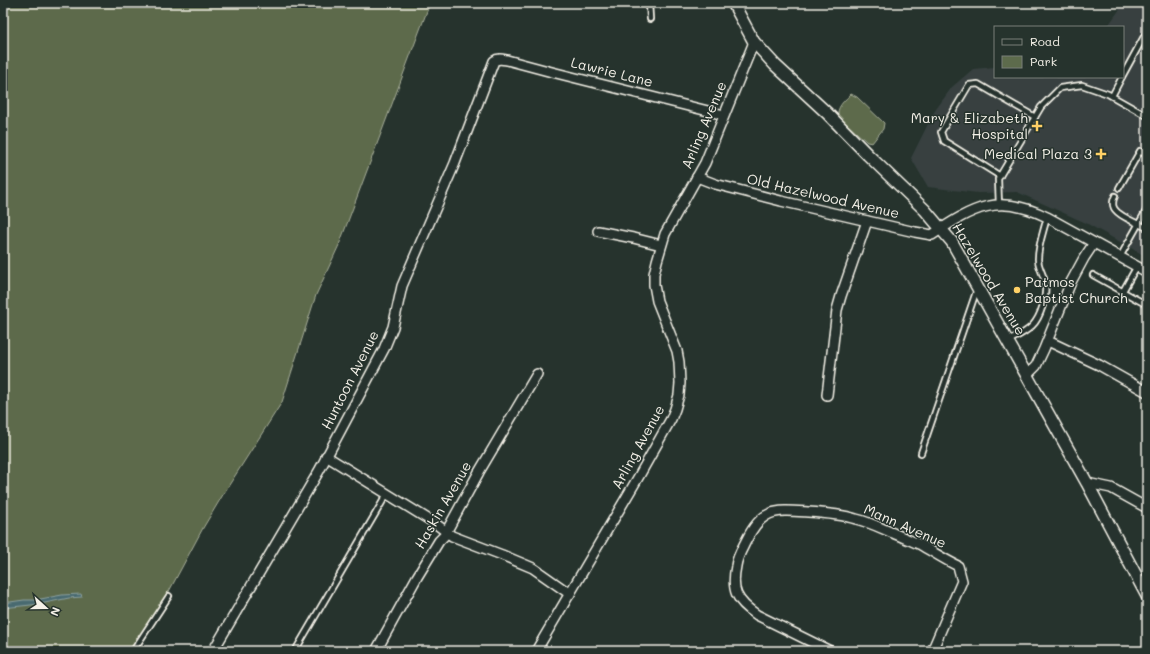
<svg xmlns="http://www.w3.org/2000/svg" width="1150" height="654" font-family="Mali,sans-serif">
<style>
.built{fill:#374140}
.green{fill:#5d6b4c;stroke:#a8ae9a}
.water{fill:#496b70;stroke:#8da1a0}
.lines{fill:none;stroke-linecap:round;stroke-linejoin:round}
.service-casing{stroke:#f4f1e8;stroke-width:8}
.minor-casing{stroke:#f4f1e8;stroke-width:12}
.tertiary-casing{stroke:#f4f1e8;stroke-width:14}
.service{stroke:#26332d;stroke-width:4.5}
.minor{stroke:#26332d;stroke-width:9}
.tertiary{stroke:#26332d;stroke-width:11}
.poi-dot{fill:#ffd166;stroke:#26332d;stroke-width:1.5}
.labels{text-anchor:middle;stroke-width:3;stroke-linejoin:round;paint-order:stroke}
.street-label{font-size:14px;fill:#f4f1e8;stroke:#26332d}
.poi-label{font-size:14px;fill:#f4f1e8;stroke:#26332d;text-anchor:end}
</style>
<rect width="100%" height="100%" fill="#26332d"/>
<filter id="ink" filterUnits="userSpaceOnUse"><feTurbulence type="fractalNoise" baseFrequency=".025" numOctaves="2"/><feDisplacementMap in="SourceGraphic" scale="8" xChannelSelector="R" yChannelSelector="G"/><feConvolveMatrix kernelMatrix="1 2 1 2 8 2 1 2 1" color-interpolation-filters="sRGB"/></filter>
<g filter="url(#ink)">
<path class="built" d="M1138,3H1147V257L1086,223L1017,192L978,193L928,187L911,158L934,112L952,87L973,69L995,67V77H1123V27H1107L1120,9Z"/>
<g class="green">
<path d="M3,3H430L339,245L316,295L282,402L224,493L203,528L137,651H3Z"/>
<path d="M851,94L857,97L884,123L883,129L872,143L867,142L839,117C835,108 845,100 851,94Z"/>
</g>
<path class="water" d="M81,594L82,597L69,598L40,604L3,608V603L24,600H35L62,595Z"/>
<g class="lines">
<defs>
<g id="service">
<path d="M649,3L650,19"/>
<path d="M1123,75L1147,31"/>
<path d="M1112,96L1122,77"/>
<path d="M1000,176L944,141L941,132L969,85L978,84L1035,117"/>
<path d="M1119,188L1140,151L1147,155"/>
<path d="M1115,196C1113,200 1112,204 1114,208C1118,216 1139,224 1147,228"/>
<path d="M999,205L998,179L1041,107L1060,88L1082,85L1108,94L1147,116"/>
<path d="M1120,257L1147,209"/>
<path d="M1093,275L1147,305"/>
<path d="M1123,291L1137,266"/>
<path d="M1008,341C1016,337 1025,333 1032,326C1041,317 1047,296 1045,283C1044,275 1038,267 1038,259C1038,245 1044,230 1047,217"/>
<path d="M921,453L977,289"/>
<path d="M133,651L169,596"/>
<path d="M295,651L387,494"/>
</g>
<g id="minor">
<path d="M697,177L715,184L781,201L915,232L932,235C973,207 999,193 1047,217L1147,272"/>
<path d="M598,231L633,238L661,245"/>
<path d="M1048,341L1099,365L1147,392"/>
<path d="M1027,375L1036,366L1044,349L1071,282L1084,258L1094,243"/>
<path d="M827,395L837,310L841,296L867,221"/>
<path d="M326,456L436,524L452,536L502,555L533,568L570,594"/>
<path d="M1087,483L1111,488L1147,508"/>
<path d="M213,651L319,471L384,349L393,327L402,286L455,163L494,61C498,58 502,59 507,60L552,72L724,115"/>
<path d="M376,651L417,577L439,541L444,536L479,472L537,374"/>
<path d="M536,651L639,476L671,419L675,409L679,395L680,383L679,362L677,351L657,301L654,285V274L657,261L665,234L705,163L754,42"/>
<path d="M830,651L757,615C736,601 731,590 736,566C737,557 742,549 746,541C762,508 775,510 808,512C824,513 840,514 856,519C869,522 881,528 893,533C902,537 912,541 921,545C933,552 945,560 958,566L962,581L932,651"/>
</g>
<path id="tertiary" d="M733,3L754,42L775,65L827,113L868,155L925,210L952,242L1087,483L1147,596"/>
</defs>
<use href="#service" class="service-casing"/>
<use href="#minor" class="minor-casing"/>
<use href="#tertiary" class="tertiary-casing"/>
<use href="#service" class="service"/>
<use href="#minor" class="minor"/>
<use href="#tertiary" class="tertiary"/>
</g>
</g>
<g class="poi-dot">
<path d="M1035 120h4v4h4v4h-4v4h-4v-4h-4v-4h4z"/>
<path d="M1099 148h4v4h4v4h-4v4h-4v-4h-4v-4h4z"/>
<circle cx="1017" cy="290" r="4"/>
</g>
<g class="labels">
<g class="street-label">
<text transform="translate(612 72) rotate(14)" y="5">Lawrie Lane</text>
<text transform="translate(704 125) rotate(-67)" y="5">Arling Avenue</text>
<text transform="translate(823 196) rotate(13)" y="5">Old Hazelwood Avenue</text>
<text transform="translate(989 279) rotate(59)" y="5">Hazelwood Avenue</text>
<text transform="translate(350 380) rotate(-63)" y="5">Huntoon Avenue</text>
<text transform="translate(638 447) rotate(-61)" y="5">Arling Avenue</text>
<text transform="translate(443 505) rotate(-60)" y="5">Haskin Avenue</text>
<text transform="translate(905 526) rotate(24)" y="5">Mann Avenue</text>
</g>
<g class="poi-label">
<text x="1028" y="123">Mary &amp; Elizabeth<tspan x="1028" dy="16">Hospital</tspan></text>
<text x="1092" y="159">Medical Plaza 3</text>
<text x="1025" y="287" text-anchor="start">Patmos<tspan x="1025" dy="16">Baptist Church</tspan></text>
</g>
</g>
<rect width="1150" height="654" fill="none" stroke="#26332d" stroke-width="16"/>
<rect x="8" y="8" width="1134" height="638" fill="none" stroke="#f4f1e8" stroke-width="1.5" filter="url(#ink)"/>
<rect x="994" y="26" width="130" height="52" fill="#26332d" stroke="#787f78"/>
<rect x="1002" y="39" width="20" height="6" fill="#26332d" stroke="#787f78"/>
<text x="1030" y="46" font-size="12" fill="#f4f1e8">Road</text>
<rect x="1002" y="56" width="20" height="12" fill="#5d6b4c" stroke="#787f78"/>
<text x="1030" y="66" font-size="12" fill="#f4f1e8">Park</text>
<g transform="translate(46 608) rotate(111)" stroke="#26332d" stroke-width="3" paint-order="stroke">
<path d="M0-3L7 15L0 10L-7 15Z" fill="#f4f1e8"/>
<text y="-6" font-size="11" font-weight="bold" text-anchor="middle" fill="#f4f1e8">N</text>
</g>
</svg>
